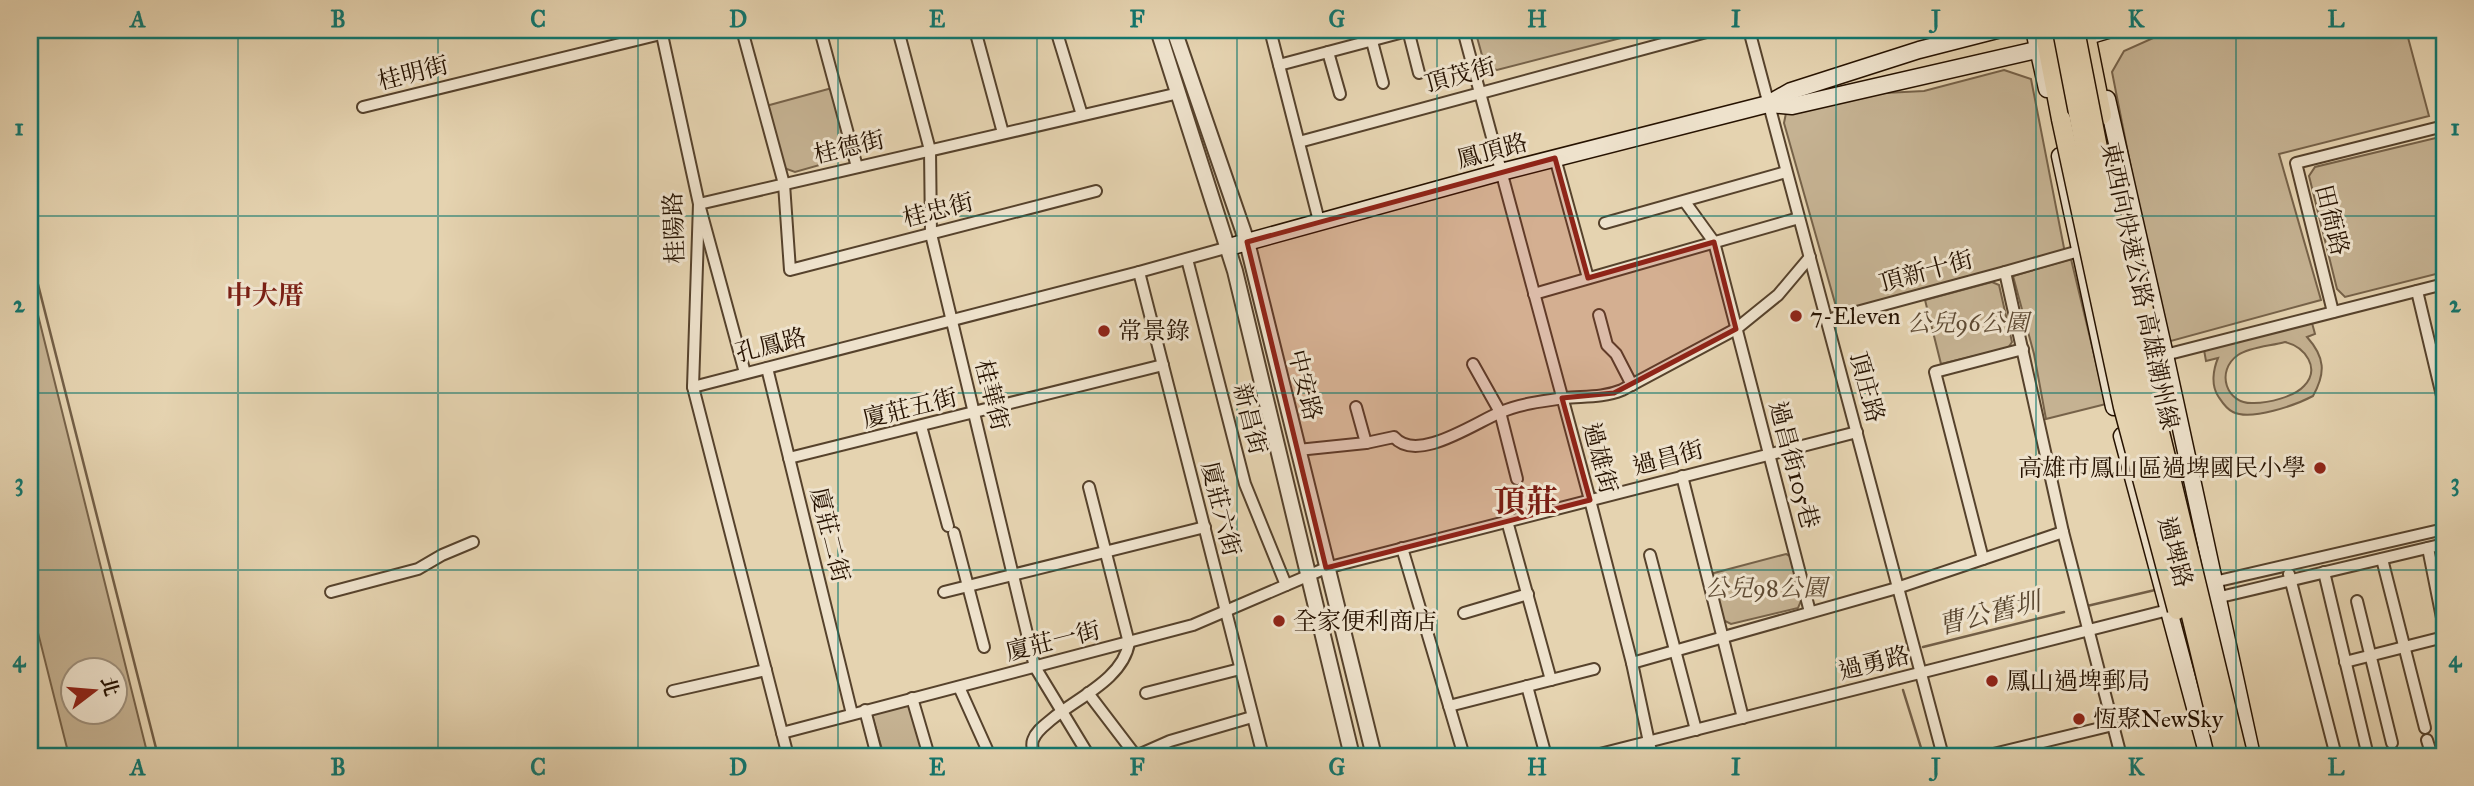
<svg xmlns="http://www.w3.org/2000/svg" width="2474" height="786" font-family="'IM FELL Great Primer','Noto Serif TC',serif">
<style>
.green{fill:#c5b292;stroke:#766249;stroke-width:2;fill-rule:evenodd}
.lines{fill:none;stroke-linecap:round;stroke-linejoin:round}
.stream{stroke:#725e46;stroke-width:2.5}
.minor-casing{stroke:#56422c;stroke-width:14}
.tertiary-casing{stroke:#56422c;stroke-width:18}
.secondary-casing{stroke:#261200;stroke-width:19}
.trunk-casing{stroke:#261200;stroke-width:21}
.minor{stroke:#eee2cc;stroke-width:10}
.tertiary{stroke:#eee2cc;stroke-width:14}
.secondary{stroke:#eee2cc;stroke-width:16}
.trunk{stroke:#e5d3b0;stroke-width:18}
.trunk-bridge-casing{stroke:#261200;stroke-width:21;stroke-linecap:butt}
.trunk-bridge{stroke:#e5d3b0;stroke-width:18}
.marked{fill:#8f2418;fill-opacity:0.2;stroke:#8f2418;stroke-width:5;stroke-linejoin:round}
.grid{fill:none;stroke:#0f766e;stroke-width:2;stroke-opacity:0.55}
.poi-dot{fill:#8f2418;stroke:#eee2cc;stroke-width:2.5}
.labels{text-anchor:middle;stroke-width:6;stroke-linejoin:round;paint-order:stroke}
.street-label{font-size:24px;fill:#261200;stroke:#eee2cc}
.poi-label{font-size:24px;fill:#261200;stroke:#eee2cc;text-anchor:start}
.park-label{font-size:24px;font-style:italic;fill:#5e4a33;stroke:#eee2cc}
.neighbourhood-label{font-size:26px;font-weight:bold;fill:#7a1f14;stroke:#eee2cc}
.water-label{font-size:26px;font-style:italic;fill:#58452e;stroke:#eee2cc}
.district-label{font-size:32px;font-weight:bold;fill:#7a1f14;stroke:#eee2cc}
.neatline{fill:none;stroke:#0f766e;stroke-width:2.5}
.grid-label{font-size:23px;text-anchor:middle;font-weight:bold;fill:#0f766e}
</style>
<rect width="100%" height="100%" fill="#e5d3b0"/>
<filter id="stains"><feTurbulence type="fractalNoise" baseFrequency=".00286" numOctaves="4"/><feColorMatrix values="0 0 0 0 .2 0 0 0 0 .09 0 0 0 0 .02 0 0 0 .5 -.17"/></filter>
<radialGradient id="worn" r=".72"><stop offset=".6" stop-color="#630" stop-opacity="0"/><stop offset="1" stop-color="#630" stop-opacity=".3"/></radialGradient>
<g class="green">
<path d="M1475,30H1652L1497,70L1485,66Z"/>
<path d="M2171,30H2406L2429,116L2279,154L2321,300L2171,341L2164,335L2112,72L2124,51Z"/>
<path d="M2004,70L2031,79L2065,253L1845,313L1837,310L1784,123L1786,113L1865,94L1924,91Z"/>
<path d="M832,88L846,146L841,159L795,172L784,168L766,106Z"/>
<path d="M2444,136V272L2345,297L2337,289L2309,176L2315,167Z"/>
<path d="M2071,259L2106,404L2046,419L2034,354L2013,276Z"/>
<path d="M1992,282L1999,285L2012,342L2008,348L1941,364L1925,300Z"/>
<path d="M30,283L148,756H69L30,601ZM74,670H116V712H74Z"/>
<path d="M2312,323L2315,334L2307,337C2325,357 2326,373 2313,396C2296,405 2251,421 2233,412C2226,409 2222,402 2218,396C2211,385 2213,370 2218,358L2206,361L2204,350ZM2285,342C2305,347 2321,368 2304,386C2294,397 2268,403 2254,403C2226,405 2215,371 2238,355C2250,347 2271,346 2285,342Z"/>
<path d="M1786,554L1790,556L1801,601L1798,608L1731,624L1723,620L1711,576L1714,573Z"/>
<path d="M913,701L928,756H884L871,712Z"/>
</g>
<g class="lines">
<g class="stream">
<path d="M30,253L158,756"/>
<path d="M2087,606L2155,590"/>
<path d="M1923,647L2064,612"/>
<path d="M1903,690L1922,751"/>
</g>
<defs>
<g id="minor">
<path d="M661,30L699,204L693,387L788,756"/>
<path d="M742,30L784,184L790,270L1096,191"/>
<path d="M820,30L857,167"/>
<path d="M898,30L930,150L931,234L1035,667L1089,756"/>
<path d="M975,30L1003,133"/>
<path d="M1056,30L1082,115"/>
<path d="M1270,30L1319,221"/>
<path d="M1369,30L1383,83"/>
<path d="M1408,30L1419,73"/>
<path d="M1463,30L1590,500L1632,663L1652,756"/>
<path d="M1749,30L1943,756"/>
<path d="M1328,52L1340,94"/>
<path d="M1279,65L1411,30"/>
<path d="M363,107L677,30"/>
<path d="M1299,142L1714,30"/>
<path d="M1555,158L1588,278"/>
<path d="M1685,202L1714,242L1810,612"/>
<path d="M1605,223L1786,172"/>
<path d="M1187,259L1245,484L1286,585"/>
<path d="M1139,272L1263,756"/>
<path d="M2005,272L2079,251"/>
<path d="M2417,291L2444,404"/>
<path d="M1534,294L1799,218"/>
<path d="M2333,312L2296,163L2444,126"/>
<path d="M1599,315L1607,345L1616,354L1632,385"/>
<path d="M1827,320L2005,272L2063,532L2121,756"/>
<path d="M2165,355L2444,284"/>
<path d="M1473,364L1500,412L1517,479"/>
<path d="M767,368L852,714"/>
<path d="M745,373L699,204L1179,93"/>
<path d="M693,387L1139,272L1229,247"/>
<path d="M921,426L948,526"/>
<path d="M1366,443L1394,437C1417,464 1476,422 1501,412C1520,404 1543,401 1564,398C1583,396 1603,398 1622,390L1736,329L1778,295L1810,257"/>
<path d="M1298,450L1366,443L1356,407"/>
<path d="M789,458L1163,365"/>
<path d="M1682,476L1743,718"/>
<path d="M1507,521L1551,680"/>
<path d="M954,533L984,647"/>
<path d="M1402,548L1464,756"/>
<path d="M2428,548L2444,628"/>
<path d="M1650,555L1696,730"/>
<path d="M1983,559L1935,372L2023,349"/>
<path d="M2382,559L2425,728"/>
<path d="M2324,572L2368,756"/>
<path d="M2289,574L2335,752"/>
<path d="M331,592L418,569L442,555L473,542"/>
<path d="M944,592L1205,527"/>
<path d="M2194,594L2214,582L2444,529"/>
<path d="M2212,599L2444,544"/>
<path d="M2357,601L2392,743"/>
<path d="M1464,613L1528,594"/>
<path d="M2345,662L2444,637"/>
<path d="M1632,663L1897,588L2063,532"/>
<path d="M1527,686L1546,756"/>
<path d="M959,687L990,756"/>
<path d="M673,691L766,670"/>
<path d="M1088,693L1136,756L1170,741L1252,717"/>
<path d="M1146,693L1240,669"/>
<path d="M912,698L929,756"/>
<path d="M1449,706L1594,669"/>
<path d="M865,710L877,756"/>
<path d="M782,733L1193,625L1326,568L1857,432"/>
<path d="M2427,740L2432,756"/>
<path d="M1034,756C1033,751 1031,745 1033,740C1036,731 1045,725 1052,719C1077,698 1123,679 1129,643L1089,487"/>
<path d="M1592,756L2172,609"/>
<path d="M1985,756L2113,725"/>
</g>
<g id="tertiary">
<path d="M1158,30L1235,271L1352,756"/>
<path d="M1174,30L1247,242L1374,756"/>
</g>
<g id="secondary">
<path d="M2034,30L2047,89"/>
<path d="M2074,40L2108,30"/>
<path d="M2107,99L2165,355L2252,756"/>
<path d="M1768,104L1792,106L2049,47"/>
<path d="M2060,156L2114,407"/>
<path d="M1229,247L1501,172L1768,104L1791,91L1919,50L1997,30"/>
<path d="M2122,436L2208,756"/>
</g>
<g id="trunk">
<path d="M2044,30L2061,119"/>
<path d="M2085,30L2102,115"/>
</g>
</defs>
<use href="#minor" class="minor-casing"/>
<use href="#tertiary" class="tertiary-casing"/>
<use href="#secondary" class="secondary-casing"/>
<use href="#trunk" class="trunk-casing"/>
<use href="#minor" class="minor"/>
<use href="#tertiary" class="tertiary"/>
<use href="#secondary" class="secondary"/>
<use href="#trunk" class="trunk"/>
<defs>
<g id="trunk-bridge">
<path d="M2062,30L2113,294L2225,756"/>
<path d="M2075,30L2126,291L2238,756"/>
<path d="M2061,119L2123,407L2177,610"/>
<path d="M2126,230L2155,359"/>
</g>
</defs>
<use href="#trunk-bridge" class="trunk-bridge-casing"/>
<use href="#trunk-bridge" class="trunk-bridge"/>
</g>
<path class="marked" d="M1555,158L1588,278L1714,242L1736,329L1614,393L1562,398L1590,500L1326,568L1247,242Z"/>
<path class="grid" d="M238,30V756M438,30V756M638,30V756M838,30V756M1037,30V756M1237,30V756M1437,30V756M1637,30V756M1836,30V756M2036,30V756M2236,30V756M30,216H2444M30,393H2444M30,570H2444"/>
<g class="poi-dot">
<circle cx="1796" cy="316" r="7"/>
<circle cx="1104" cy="331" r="7"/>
<circle cx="2320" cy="468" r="7"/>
<circle cx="1279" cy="621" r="7"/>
<circle cx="1992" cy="681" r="7"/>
<circle cx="2079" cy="719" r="7"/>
</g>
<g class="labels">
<g class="street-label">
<text transform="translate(413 73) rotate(-14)" y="8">桂明街</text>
<text transform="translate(1460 75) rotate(-15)" y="8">頂茂街</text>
<text transform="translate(849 147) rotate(-13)" y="8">桂德街</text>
<text transform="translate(1492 151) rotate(-15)" y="8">鳳頂路</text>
<text transform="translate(938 210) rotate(-14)" y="8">桂忠街</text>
<text transform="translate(2332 220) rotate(76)" y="8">田衙路</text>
<text transform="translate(674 228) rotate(-92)" y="8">桂陽路</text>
<text transform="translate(1926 271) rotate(-15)" y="8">頂新十街</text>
<text transform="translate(2140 286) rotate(78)" y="8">東西向快速公路 高雄潮州線</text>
<text transform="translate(771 345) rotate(-14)" y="8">孔鳳路</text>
<text transform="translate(1305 385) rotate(76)" y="8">中安路</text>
<text transform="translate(1867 387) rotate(75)" y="8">頂庄路</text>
<text transform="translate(992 395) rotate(76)" y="8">桂華街</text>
<text transform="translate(910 408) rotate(-14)" y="8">廈莊五街</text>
<text transform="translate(1250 419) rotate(76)" y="8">新昌街</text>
<text transform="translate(1600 458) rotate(75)" y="8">過雄街</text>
<text transform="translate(1668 458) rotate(-15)" y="8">過昌街</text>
<text transform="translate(1794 465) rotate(75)" y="8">過昌街105巷</text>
<text transform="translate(1221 509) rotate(76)" y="8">廈莊六街</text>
<text transform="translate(830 535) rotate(76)" y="8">廈莊二街</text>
<text transform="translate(2175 552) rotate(75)" y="8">過埤路</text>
<text transform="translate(1053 641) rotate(-14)" y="8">廈莊一街</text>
<text transform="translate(1874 663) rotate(-14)" y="8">過勇路</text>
</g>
<g class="poi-label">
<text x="1810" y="324">7-Eleven</text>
<text x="1118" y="339">常景錄</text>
<text x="2306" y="476" text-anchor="end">高雄市鳳山區過埤國民小學</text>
<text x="1293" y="629">全家便利商店</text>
<text x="2006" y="689">鳳山過埤郵局</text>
<text x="2093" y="727">恆聚NewSky</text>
</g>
<g class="park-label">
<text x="1968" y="331">公兒96公園</text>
<text x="1766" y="596">公兒98公園</text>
</g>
<g class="neighbourhood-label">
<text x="265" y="304">中大厝</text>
</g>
<g class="water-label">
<text transform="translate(1989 613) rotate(-14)" y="9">曹公舊圳</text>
</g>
<g class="district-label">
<text x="1526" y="512">頂莊</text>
</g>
</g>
<rect width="2474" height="786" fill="none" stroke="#e5d3b0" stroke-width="77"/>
<g transform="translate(94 691) rotate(74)"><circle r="33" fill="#eee2cc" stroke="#9e8f7a" stroke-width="2"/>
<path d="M0-5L12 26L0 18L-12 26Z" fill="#8f2418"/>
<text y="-10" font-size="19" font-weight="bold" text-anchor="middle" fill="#261200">北</text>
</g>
<rect x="38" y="38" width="2398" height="710" class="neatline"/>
<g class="grid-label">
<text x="138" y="27">A</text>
<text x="338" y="27">B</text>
<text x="538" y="27">C</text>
<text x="738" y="27">D</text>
<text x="937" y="27">E</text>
<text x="1137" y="27">F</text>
<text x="1337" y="27">G</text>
<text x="1537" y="27">H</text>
<text x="1736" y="27">I</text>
<text x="1936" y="27">J</text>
<text x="2136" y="27">K</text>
<text x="2336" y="27">L</text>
<text x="19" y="135">1</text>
<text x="2455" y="135">1</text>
<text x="19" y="312">2</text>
<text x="2455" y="312">2</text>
<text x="19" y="490">3</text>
<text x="2455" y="490">3</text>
<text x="19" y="667">4</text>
<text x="2455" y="667">4</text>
<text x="138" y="775">A</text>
<text x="338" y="775">B</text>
<text x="538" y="775">C</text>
<text x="738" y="775">D</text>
<text x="937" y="775">E</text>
<text x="1137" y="775">F</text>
<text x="1337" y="775">G</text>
<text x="1537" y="775">H</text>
<text x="1736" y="775">I</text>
<text x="1936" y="775">J</text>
<text x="2136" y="775">K</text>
<text x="2336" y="775">L</text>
</g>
<rect width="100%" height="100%" filter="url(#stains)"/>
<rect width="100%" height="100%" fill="url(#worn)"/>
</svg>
